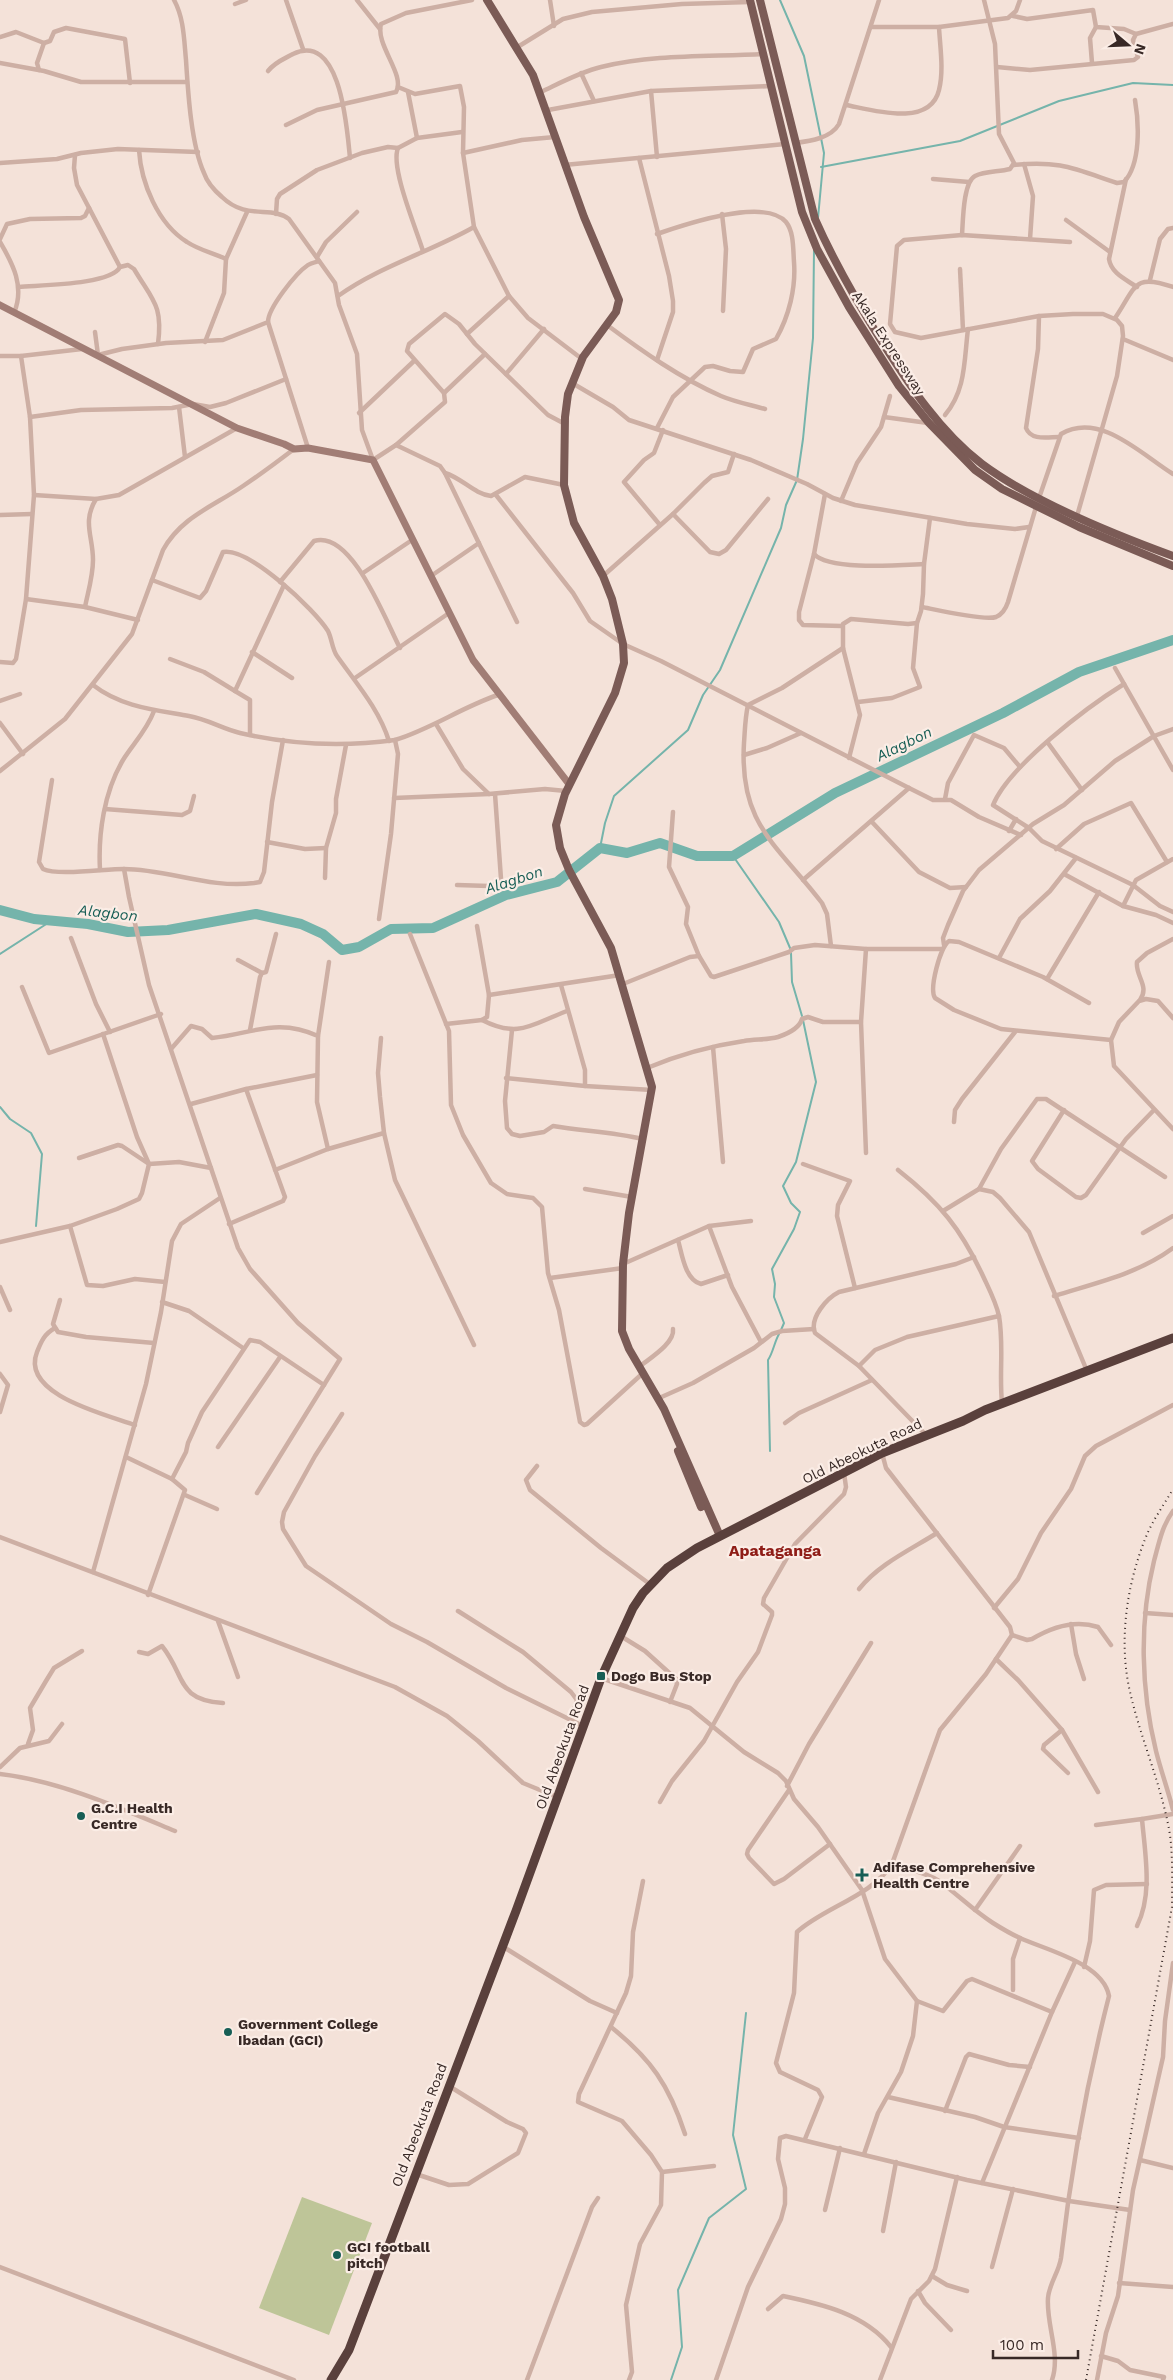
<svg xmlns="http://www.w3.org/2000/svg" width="1173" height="2380" font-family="'Work Sans',sans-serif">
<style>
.park{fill:#bec598}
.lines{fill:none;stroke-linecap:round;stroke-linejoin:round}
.stream{stroke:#75b4ab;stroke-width:2}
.river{stroke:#75b4ab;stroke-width:10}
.street{stroke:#cdafa4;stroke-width:4.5}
.secondary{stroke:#a17d75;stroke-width:7}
.primary{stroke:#7b5b56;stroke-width:8}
.highway{stroke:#5a403c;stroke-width:9}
.rail{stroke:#382926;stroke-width:2;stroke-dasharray:1 4;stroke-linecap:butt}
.poi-dot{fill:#175e55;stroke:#fbede6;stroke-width:2}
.labels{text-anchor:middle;stroke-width:4.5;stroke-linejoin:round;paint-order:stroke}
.street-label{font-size:14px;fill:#382926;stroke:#fbede6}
.poi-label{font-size:14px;font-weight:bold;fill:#382926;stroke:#fbede6;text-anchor:start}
.water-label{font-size:15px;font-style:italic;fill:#175e55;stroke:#fbede6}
.quarter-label{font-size:16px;font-weight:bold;fill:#8f1d17;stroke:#fbede6}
</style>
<rect width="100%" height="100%" fill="#f4e2d9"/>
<path class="park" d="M302,2197L372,2223L329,2335L259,2308Z"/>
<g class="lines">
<g class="stream">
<path d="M780,0L804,56L821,138L824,153L818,218"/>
<path d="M821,167L960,141L1059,101L1133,83L1173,85"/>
<path d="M600,848L605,823L614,796L688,730L703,695L720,670L781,528L786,505L797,480L803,439L813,338L814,250"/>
<path d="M733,856L779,922L790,948"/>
<path d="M791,953L792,982L802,1016"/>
<path d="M0,954L51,921"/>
<path d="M0,1107L10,1119L31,1133L42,1154L36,1226"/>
<path d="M781,1330L784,1323L774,1297L775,1284L772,1269L794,1229L800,1212L791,1203L783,1186L796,1162L816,1082L803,1020"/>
<path d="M770,1451L768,1360C773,1353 774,1343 779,1334"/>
<path d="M671,2380L682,2347L678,2290L709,2218L746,2189L733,2135L746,2013"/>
</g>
<path class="river" d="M0,910L34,919L88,924L128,932L168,930L256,914L301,924L323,934L342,950L359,947L391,929L433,928L506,895L557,882L600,848L627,853L660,843L697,856H733L835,793L1003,713L1079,672L1173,640"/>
<g class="street">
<path d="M174,0C184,18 184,40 186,60C188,92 191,144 204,173C207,182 215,191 222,197C247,221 271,205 289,219L335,283L339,305L357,354L362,430L373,460L396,445L445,402L444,393L407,351L409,344L445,314L459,324L475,344L548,415L565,424"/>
<path d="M286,0L303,49"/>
<path d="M357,0L380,29"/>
<path d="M550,0L554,26"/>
<path d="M235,4L246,0"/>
<path d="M1013,16L1027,19L1093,10L1096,27L1124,29L1136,34"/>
<path d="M871,27H939L1008,18L1016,11L1020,0"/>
<path d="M0,37L16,32L44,43L50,41L54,32L66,28L125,39L130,83"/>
<path d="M516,48L563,19L592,12L682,4L750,2"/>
<path d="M0,63L44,71L81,82H187"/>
<path d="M1092,63L1090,38L1096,27"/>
<path d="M997,67L1030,70L1134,60L1138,57L1133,40L1136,34L1173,24"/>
<path d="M39,70L37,63L44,43"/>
<path d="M268,71C275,62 284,59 293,54C341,31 347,129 350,158"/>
<path d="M581,73L594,101"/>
<path d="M398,87L415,94L460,86L464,107L463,153L474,227L509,296L528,318L582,359"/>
<path d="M651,91L657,157"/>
<path d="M408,92L417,138"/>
<path d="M541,92C560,83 580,72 601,67C655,54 709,57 763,54"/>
<path d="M846,105C872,110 930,128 939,90C944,70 940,47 939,27"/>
<path d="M548,110L651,91L771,86"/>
<path d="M286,125L317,110L396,92C406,75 375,45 381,24L406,13L472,0"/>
<path d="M795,143C811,141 831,138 839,124L879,0"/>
<path d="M398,148C390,167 416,228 423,251"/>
<path d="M139,150C141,183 158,224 187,242C199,250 213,253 226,259L247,212"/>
<path d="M463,153L522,140L555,137"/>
<path d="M75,155L74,168L77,185L120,267"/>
<path d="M639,158L669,276L673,301V312L657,360"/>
<path d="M0,163L57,159L81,153L118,149L198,152"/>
<path d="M1024,164L1033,196L1030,239"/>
<path d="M564,165L785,144"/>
<path d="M1014,165C1059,160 1075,169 1117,183L1124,182C1141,164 1139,123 1135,100"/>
<path d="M933,179L969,182"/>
<path d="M1126,179L1109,259C1111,273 1125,279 1137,287"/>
<path d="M276,214L277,199L280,194L317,170L362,153L388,147L398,148L417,138L462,132"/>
<path d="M722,214L726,249L723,311"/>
<path d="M1066,220L1110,252"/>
<path d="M962,235C963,222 963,182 975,176C985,171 999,172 1010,169L1014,163L999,134L995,44L984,0"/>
<path d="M0,239L7,224L30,219L81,218L85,216L89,208"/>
<path d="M0,242C13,264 25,287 14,313"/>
<path d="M1070,242L962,235L904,240L897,246L890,324L895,332L921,338L1039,316L1073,314H1103L1117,320L1122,326L1123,336L1117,376L1077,516"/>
<path d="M317,257L326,242L357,212"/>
<path d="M960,269L963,330"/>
<path d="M1150,280L1160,239L1168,229L1173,228"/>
<path d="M19,287C39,285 111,285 120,267L128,265L134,269C153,301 163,305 158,344"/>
<path d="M338,296C380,266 430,252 474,227"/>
<path d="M1039,316L1038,349L1026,428C1031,441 1048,437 1059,437"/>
<path d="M1115,318C1136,287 1133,273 1173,287"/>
<path d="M268,322L308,448"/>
<path d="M607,325C642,351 680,378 721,396C735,402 751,405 765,409"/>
<path d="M95,332L98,355L122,349L166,343L223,340L268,322C268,308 296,273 308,265C311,263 316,262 319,261"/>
<path d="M467,334L509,296"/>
<path d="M1123,339L1173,360"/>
<path d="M205,342L224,293L226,259"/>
<path d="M0,356H21L82,349"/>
<path d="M506,374L544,329"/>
<path d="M572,383L613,407L629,420L751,460L807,484L833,498L855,505L967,524L1015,529L1029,527"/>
<path d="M444,393L485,354"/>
<path d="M179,407L185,457"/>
<path d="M359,413L414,361"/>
<path d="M945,415C966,390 964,361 968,329"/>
<path d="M30,417L81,410L172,408L193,404L210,407L226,403L286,379"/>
<path d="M884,417L928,423"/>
<path d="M657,428L673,397L705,367L713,366L730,371L743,372L753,349L776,339C789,316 796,288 794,262C793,249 794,232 786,222C764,197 683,225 657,234"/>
<path d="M396,445L440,466L445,473L517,622"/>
<path d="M445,473C462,478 474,494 491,496L525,477L564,485"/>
<path d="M825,494L814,554L799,612V620L803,625L842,626"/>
<path d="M34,495L96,499L119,495L237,428"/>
<path d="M496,495L573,593L590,621L623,644L661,661L909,788L933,800H951L979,817L1021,835"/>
<path d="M1039,498L1061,434C1100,411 1142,455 1173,474"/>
<path d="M841,501L857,463L881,427L890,396"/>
<path d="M673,514L710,552L719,554L726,550L768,499"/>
<path d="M0,515L32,514"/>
<path d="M660,525L624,482L644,460L654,453L663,430"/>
<path d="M814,554C829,571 901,565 924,564"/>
<path d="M363,573L412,540"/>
<path d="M431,576L479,543"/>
<path d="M603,576L673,514L704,483L712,476L728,472L734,454"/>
<path d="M152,580L200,598L206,591L223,552C249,547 315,610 328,631C332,639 332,649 337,656C356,683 379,709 389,741"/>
<path d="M280,582L314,541C352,529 386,622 400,648"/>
<path d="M26,599L85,607L138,620"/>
<path d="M85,607C88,592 93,576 93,560C93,536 82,522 96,499"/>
<path d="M922,607C937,610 984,621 996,617C1003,614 1006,608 1008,602L1036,507"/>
<path d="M252,652L292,678"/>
<path d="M170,659L204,672L235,691"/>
<path d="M0,662L13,663L16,659L26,599L34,495L30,417L21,356"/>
<path d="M1115,668L1173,770"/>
<path d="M355,678L449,613"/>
<path d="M1124,684C1087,707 1009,766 993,805L1029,828L1042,841L1133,885L1160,906L1173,912"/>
<path d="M93,685C121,707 156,710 189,716C207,719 223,729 240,733C292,745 342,747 395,740L398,754L391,834L379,919"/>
<path d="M0,701L20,694"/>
<path d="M858,702L892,698L920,687L913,668L917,623L921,611L923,594L924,564L930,518"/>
<path d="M0,723L23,754"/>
<path d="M436,724L463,769L489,794"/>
<path d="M250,735V700L235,691L284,585"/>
<path d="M395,740C431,729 462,707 498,695"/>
<path d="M1048,743L1082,790"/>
<path d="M744,755L767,748L801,733"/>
<path d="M849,758L860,715L843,648V624L851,619L908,624L917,623"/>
<path d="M0,771L65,719L132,634L163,550C181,517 214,506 243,486C261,474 277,462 294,449"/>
<path d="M52,780L39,862L43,869C58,876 104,869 124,869C167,869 210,889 254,883L260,882L264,872L272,802L283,740"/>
<path d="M394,798L489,794L545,789L566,791"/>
<path d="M945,799L948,783L974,735L1004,748L1020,767"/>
<path d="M105,809L182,815L190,811L194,796"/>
<path d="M673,812L669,867L688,907L686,924L699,956L711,976L714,977L789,952L794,948L815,945L866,949H942"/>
<path d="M872,822L919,872L950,888L966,887"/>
<path d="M1009,831L1016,819"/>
<path d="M267,842L305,849L326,848"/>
<path d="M1056,849L1084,824L1131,803L1167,862"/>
<path d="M124,869L129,897L149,985L238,1248L250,1269L298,1323L340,1359L257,1493"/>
<path d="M100,870C98,834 104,792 123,760C133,744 147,730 154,711"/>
<path d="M1064,874L1123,906L1156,915L1173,923"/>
<path d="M325,878L326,848L336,813V799L346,745"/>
<path d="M803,880L909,788"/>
<path d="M457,885L489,886L500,883L501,879L495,794"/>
<path d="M1123,906L1136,880L1173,859"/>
<path d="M477,926L489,995L620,975"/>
<path d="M410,934L449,1031L451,1105L463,1135L491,1183L507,1194L533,1198L542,1207L548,1273L559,1310L580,1422L584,1425L587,1424L643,1373"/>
<path d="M71,938L96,1004L110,1032"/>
<path d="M944,945L943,938L948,925L963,891L979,870L1033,824L1064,805L1115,761L1154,736L1173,729"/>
<path d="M831,946L827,914L822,903C777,844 739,825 744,743C745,730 745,718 748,705L782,688L843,648"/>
<path d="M999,958L1020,919L1050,891L1076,858"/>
<path d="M238,960L262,973"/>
<path d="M1047,979L1099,892"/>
<path d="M623,984L690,957L699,956"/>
<path d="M561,985L585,1070V1086L652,1090"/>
<path d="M22,987L49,1053L161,1014"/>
<path d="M489,995L487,1017L482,1020C519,1039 532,1024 567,1011"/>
<path d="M1140,1000C1150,986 1135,976 1137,962L1147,953L1173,939"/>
<path d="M1089,1003L1043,977L959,942L949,941C940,947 929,989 935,998L954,1010L1001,1029L1111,1040"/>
<path d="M1173,1018L1158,1001L1146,999L1139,1001L1119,1022L1111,1040L1114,1066L1173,1129"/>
<path d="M446,1024L482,1020"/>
<path d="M250,1030L260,977L262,973L266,972L276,934"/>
<path d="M512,1030L505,1101L507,1128L512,1134L520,1136L544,1132L553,1126C583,1131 613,1132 643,1139"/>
<path d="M318,1036L329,962"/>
<path d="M381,1038L378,1073L380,1097L384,1133L395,1180L474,1345"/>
<path d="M713,1047L723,1162"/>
<path d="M171,1049L191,1026L202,1029L212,1038C252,1034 277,1017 318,1036L317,1102L328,1149"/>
<path d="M647,1068C678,1055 710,1046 744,1041C755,1039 767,1040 778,1037C787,1034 799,1029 802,1019L808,1017L823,1022H861"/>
<path d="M506,1078L585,1086"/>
<path d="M191,1104L246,1089L317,1075"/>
<path d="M1064,1110L1032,1161L1038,1169L1076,1197L1081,1198L1086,1195L1126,1139L1154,1110"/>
<path d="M954,1122L955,1110L962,1099L1015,1032"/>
<path d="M866,1153L861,1022L866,949"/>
<path d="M79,1158L118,1145L122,1146L149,1164L179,1162L211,1168"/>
<path d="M803,1164L850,1181L838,1205L837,1216L855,1288"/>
<path d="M275,1170L328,1149L384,1133"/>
<path d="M898,1170C940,1203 961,1229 983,1276C989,1289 996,1302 999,1316C1004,1345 999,1374 1002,1403"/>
<path d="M585,1189L632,1197"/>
<path d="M979,1189L1001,1149L1037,1099H1046L1165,1177"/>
<path d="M943,1211L979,1189L993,1192L1000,1198L1029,1232L1087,1371"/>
<path d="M229,1224L283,1201L285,1197L246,1089"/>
<path d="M70,1226L87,1285L103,1286L135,1279L165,1282"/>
<path d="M709,1226L732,1287L761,1342"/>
<path d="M1143,1233L1173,1216"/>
<path d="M678,1240C682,1254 685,1280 701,1284L728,1275"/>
<path d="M0,1242L70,1226L117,1209L139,1199L142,1193L149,1164L137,1137L103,1034"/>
<path d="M623,1264L709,1226L751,1221"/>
<path d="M550,1278L623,1268"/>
<path d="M0,1287L10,1310"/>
<path d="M1054,1296C1095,1283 1138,1274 1173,1248"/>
<path d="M60,1300L53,1324L58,1332L86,1337L154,1343"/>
<path d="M162,1302L189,1311L243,1348"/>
<path d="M55,1328C44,1334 41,1342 37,1352C20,1395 108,1415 135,1425"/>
<path d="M859,1366L875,1350L907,1337L999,1316"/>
<path d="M639,1367C650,1358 675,1343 673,1329"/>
<path d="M0,1374L8,1385L0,1412"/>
<path d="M657,1399L693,1383L754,1348L772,1334L782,1331L814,1329"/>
<path d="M342,1414L315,1456L284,1512L282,1522L283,1529L306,1566L391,1624L427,1642L506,1688L583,1726"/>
<path d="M785,1423L799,1413L872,1380"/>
<path d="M926,1435L859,1366L815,1333C809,1318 827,1298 839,1292L956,1264L974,1257"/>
<path d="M218,1447L280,1357"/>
<path d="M126,1457L172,1479L185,1490L148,1595"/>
<path d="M537,1466L526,1480L530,1490L601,1548L651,1585"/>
<path d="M172,1479L186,1452L188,1443L202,1412L250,1340L260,1342L324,1385"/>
<path d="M185,1495L217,1509"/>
<path d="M1173,1511C1162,1526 1159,1543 1154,1561C1139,1622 1141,1690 1156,1751C1161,1771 1168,1790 1173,1810"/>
<path d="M0,1537L395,1687L447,1716L478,1741L523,1783L557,1797"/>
<path d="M93,1572L146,1384L161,1312L172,1241L181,1224L220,1198"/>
<path d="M859,1589C879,1564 910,1550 937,1533"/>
<path d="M994,1608L1018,1579L1041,1533L1071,1489L1085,1456L1096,1446L1173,1405"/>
<path d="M458,1611L523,1652L571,1692L577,1700L571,1720"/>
<path d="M1145,1613L1173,1615"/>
<path d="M218,1621L238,1677"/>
<path d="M1071,1624L1076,1654L1084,1679"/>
<path d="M619,1635L645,1651L676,1679L677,1684L670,1702"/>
<path d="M1012,1635L1027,1640L1032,1639C1052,1627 1074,1619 1098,1627L1111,1645"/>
<path d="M139,1652L148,1654L162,1646C186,1676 176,1700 223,1703"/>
<path d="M996,1659L1018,1680L1062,1730L1098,1792"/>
<path d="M601,1678L690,1708L744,1752L778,1773L786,1781L794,1799L818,1827L862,1890L885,1959L917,2001L913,2036L901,2072L878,2113L864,2154"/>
<path d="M1062,1730L1044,1745L1043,1749L1068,1773"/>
<path d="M28,1744L33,1730L30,1708L46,1681L54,1668L82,1651"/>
<path d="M0,1767L20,1748L49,1741L62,1724"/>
<path d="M0,1774C60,1781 120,1808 175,1831"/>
<path d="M787,1786L809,1744L871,1643"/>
<path d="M789,1790L748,1850L747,1854L749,1858L774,1884L784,1879L830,1844"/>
<path d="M660,1802L672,1781L704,1741L737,1682L758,1652L772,1615V1612L763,1604L764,1598L795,1544L844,1494L846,1487L844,1473"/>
<path d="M1142,1819L1173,1814"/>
<path d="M1096,1825L1142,1819C1145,1854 1153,1894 1137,1926"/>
<path d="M892,1864C908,1869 925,1872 939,1881C957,1894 974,1911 993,1923C1001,1928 1011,1934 1020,1938C1046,1950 1103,1963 1109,1996C1087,2082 1071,2170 1061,2258C1059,2272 1049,2284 1048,2298C1046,2325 1061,2354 1052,2380"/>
<path d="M975,1910L1020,1846"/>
<path d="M502,1946L590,2001L617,2013"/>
<path d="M1084,1967L1090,1941L1094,1890L1106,1885L1147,1884"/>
<path d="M1013,1990V1959L1020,1938"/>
<path d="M917,2001L943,2011L967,1981L972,1979L1052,2012"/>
<path d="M611,2027C651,2059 669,2085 685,2134"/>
<path d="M888,2097L975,2117L1004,2127L1079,2138"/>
<path d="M945,2111L966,2057L969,2054L1009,2065L1030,2067"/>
<path d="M805,2139L822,2097L818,2090L780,2072L776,2063L794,1993L797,1932C823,1908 872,1896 892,1864L940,1730L986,1674L1012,1635L1010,1627L886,1468L882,1453"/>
<path d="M1140,2160L1173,2168"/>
<path d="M662,2172L714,2166"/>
<path d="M416,2174L449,2185L468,2184L518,2153L526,2133L523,2129L507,2122L449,2086"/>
<path d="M982,2183L1052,2012L1075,1962"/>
<path d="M825,2210L840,2148"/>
<path d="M883,2231L896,2162"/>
<path d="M0,2267L294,2380"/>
<path d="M992,2267L1013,2189"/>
<path d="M932,2276L947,2285L967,2291"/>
<path d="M1119,2283L1173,2287"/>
<path d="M918,2291L925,2303L951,2330"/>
<path d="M768,2309L783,2296C822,2304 865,2314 891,2347"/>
<path d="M1101,2356L1118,2361L1130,2370L1164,2377L1163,2380"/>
<path d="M527,2380L592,2207L598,2198"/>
<path d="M629,2380L632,2372L626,2305L640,2244L661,2205L662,2172L651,2155L622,2121L578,2102L579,2094L626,1993L631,1976L633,1932L643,1881"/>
<path d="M716,2380L748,2287L781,2219L785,2204V2188L778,2159L780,2138L786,2136L967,2180L1069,2201L1130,2210"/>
<path d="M880,2380L911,2299L929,2281L935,2269L957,2177"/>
<path d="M1097,2380L1106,2333L1118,2296L1133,2190L1163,2057L1165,2021L1173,1963"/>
</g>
<path class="secondary" d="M0,305L237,428L284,444L294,449L308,448L373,460L473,660L569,784"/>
<g class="primary">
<path d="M487,0L533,75L584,217L619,300L616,312L583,357L568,394L565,417L564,485L574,523L603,576L612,599L623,644L624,663L615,693L565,794L556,825L560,848L569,870L611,948L652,1087L629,1213L623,1264L622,1331L629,1349L664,1409L720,1536"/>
<path d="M750,0L802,212L817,249L849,307L899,386L929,423L975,470L1002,489L1079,527L1173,566"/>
<path d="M760,0L815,219C834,262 857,302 882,342C910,386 940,432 982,464C1033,502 1113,534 1173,556"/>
<path d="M678,1451L701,1507"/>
</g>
<path class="highway" d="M331,2380L349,2350L516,1911L601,1678L633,1608L643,1593L667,1568L697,1548L882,1453L963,1421L985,1410L1173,1338"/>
<path class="rail" d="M1086,2380L1172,1907C1172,1883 1173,1859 1170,1835C1162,1786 1141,1740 1130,1692C1118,1640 1127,1581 1148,1532C1155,1517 1165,1503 1173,1489"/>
</g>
<g class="poi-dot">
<rect x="596" y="1671" width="10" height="10" rx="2.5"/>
<circle cx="81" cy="1816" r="5"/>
<path d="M859.5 1867.5h5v5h5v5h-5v5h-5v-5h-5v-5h5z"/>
<circle cx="228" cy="2032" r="5"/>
<circle cx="337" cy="2255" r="5"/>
</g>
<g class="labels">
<g class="street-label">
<text transform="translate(889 343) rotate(57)" y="5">Akala Expressway</text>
<text transform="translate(862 1451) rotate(-26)" y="5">Old Abeokuta Road</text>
<text transform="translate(562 1747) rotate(-70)" y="5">Old Abeokuta Road</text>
<text transform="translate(419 2125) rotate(-69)" y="5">Old Abeokuta Road</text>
</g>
<g class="poi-label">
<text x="611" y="1681">Dogo Bus Stop</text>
<text x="91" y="1813">G.C.I Health<tspan x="91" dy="16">Centre</tspan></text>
<text x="873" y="1872">Adifase Comprehensive<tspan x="873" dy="16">Health Centre</tspan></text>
<text x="238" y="2029">Government College<tspan x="238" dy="16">Ibadan (GCI)</tspan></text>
<text x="347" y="2252">GCI football<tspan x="347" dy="16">pitch</tspan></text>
</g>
<g class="water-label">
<text transform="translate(904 744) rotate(-26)" y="5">Alagbon</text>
<text transform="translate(514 880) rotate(-18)" y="5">Alagbon</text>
<text transform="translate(108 913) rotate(6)" y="5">Alagbon</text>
</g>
<g class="quarter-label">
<text x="775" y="1556">Apataganga</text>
</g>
</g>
<g transform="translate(1128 45) rotate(109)" stroke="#fbede6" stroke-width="4" paint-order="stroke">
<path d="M0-4L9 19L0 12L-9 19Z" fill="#382926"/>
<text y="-8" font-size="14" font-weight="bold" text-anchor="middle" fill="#382926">N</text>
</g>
<path d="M993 2350v8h85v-8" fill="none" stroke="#382926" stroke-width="2.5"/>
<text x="1000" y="2350" font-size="15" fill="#382926" stroke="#fbede6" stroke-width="4" paint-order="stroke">100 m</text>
</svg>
